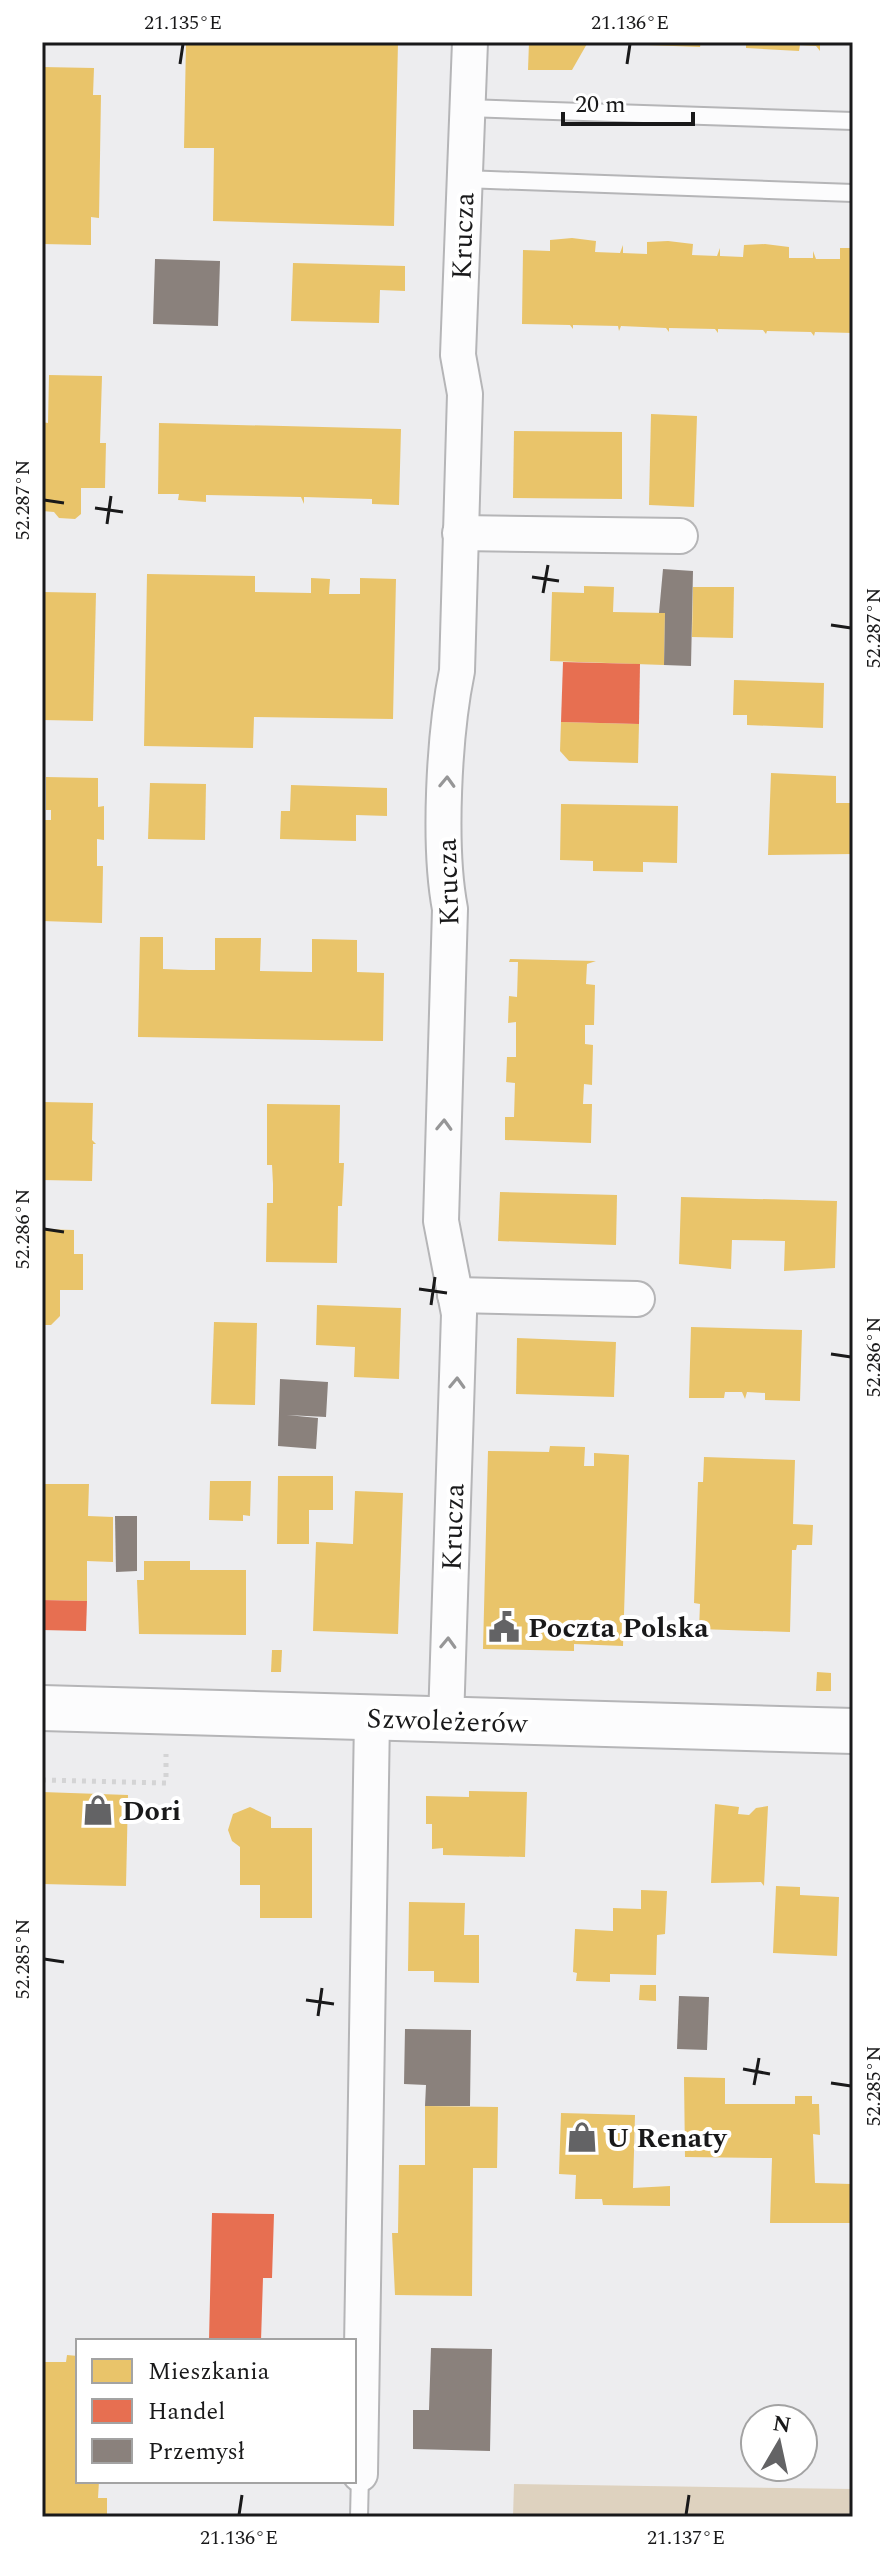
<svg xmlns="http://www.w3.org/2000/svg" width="895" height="2559" font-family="Spectral,serif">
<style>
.green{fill:#ded2bf}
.homes{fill:#e9c46a}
.shops{fill:#e76f51}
.industry{fill:#8a817c}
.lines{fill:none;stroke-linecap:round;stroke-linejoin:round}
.lane-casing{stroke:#b5b5b7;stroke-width:20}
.street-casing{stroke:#b5b5b7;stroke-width:38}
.secondary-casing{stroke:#b5b5b7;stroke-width:48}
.path{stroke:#d4d4d5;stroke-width:5;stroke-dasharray:4 6;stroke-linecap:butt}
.lane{stroke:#fcfcfd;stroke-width:16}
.street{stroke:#fcfcfd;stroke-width:34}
.secondary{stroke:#fcfcfd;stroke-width:44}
.oneway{stroke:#969697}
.ticks{fill:none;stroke:#19191a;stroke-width:3}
.labels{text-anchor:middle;stroke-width:8;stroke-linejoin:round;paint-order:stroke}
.street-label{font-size:28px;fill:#19191a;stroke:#fff}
.poi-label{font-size:28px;font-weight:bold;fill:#19191a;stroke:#fff;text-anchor:start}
.neatline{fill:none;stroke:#19191a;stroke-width:3}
.ticks-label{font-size:20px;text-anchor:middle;fill:#19191a}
</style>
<rect width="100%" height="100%" fill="#ededef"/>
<path class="green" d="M514,2484L853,2489V2517H513Z"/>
<g class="homes">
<path d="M186,42H398L394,226L213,221L214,148H184Z"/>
<path d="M529,42H588L572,70H528Z"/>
<path d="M647,42H701L700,47L647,45Z"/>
<path d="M746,42H820V51L816,46L800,45L799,51L746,48Z"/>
<path d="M42,67L94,68L93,95H101L99,218L91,217V245L42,244Z"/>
<path d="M572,238L596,241L595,252L620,253L623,245V253L647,254V242L668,241L693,244L692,255L717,256L720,248V256L743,257L744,245L765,244L789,247V258H813V251L816,259H840V248H853V333L815,332L814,336L811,332L767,331L766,334L763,330L718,329V333L715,329L669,328V332L666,328L621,326L619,331L618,326L573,325V329L570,325L522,324L523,250L550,251V240Z"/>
<path d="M293,263L405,266V291L380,290L379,323L291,321Z"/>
<path d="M49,375L102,376L100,443H106L105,488H81V514L75,519L59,518L54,512L42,511V422L48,423Z"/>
<path d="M651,414L697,416L694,507L649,505Z"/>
<path d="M159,423L401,429L399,505L372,504V499L304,497V504L301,497L206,495V502L178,500L179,494H158Z"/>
<path d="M514,431L622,432V499L513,498Z"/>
<path d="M147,574L255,576V592L311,593V578L330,579L329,594H360V578L396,579L393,719L254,717L253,748L144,746Z"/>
<path d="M584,586L614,587L613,612L665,613L664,665L550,661L552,592L584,593Z"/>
<path d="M693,587H734L733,638L692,637Z"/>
<path d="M42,592L96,593L93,721L42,720Z"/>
<path d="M734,680L824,683L823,728L747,725V715H733Z"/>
<path d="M561,722L639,724L638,763L569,761L560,751Z"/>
<path d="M771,773L836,776V803H853V854L768,855Z"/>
<path d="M46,777L98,778V807L104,806V840L97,839V866H103L102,923L42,921V820H51V810H46Z"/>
<path d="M150,783L206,784L205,840L148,839Z"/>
<path d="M291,785L387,788V816L356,815V841L280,839L281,811H290Z"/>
<path d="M561,804L678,806L677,863L643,862V872L593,871V861L560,860Z"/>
<path d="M140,937H163V969L189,970H215V938H261L260,971L312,972V939L357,940V972L384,973L383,1041L138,1037Z"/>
<path d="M510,959L596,961L587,964L586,984L595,985L594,1025H585V1044L593,1045L592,1085L584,1084L583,1104H592L591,1143L505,1140V1117H514L515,1083L506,1082L507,1057H516V1022L508,1023L509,996L517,997L518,962H509Z"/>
<path d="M42,1102L93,1103L92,1140L96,1144H93L92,1181L42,1180Z"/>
<path d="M267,1104L340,1105L339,1163H344L343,1185L342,1206H338L337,1263L266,1262L267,1203H273V1184L272,1165H267Z"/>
<path d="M500,1192L617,1195L616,1245L498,1241Z"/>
<path d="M681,1197L837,1201L835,1268L784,1271L785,1241L732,1240L731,1269L679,1264Z"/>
<path d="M42,1229L74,1230V1254H83V1290H60V1316L51,1325H42Z"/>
<path d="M317,1305L401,1308L399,1379L354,1377L355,1347L316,1345Z"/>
<path d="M214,1322L257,1323L255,1405L211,1404Z"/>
<path d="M691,1327L802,1330L800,1401L765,1400V1393L747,1392L745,1399L742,1392H725L724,1398H689Z"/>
<path d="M517,1338L616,1342L614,1397L516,1394Z"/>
<path d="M550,1446L585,1447L584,1466H594V1453L629,1455L623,1646L574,1644V1651L483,1649L488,1451L549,1452Z"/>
<path d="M704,1457L795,1460L793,1524L813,1525L812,1545H797L796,1550H792L790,1632L699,1629L700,1604L694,1603L698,1482H703Z"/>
<path d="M278,1476H333V1510H309V1544H277Z"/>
<path d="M210,1481H251L250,1516L243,1515V1521L209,1520Z"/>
<path d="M42,1484H89L88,1516L113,1517V1562L87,1561V1601L42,1600Z"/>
<path d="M355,1491L403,1493L398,1634L313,1631L316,1542L353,1544Z"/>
<path d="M144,1561H190V1570H246V1635L139,1634L137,1580H144Z"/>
<path d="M272,1650H282L281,1672H271Z"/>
<path d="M817,1672L831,1673V1691H816Z"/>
<path d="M469,1791L527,1792L525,1857L443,1855V1848L432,1849V1824H426V1796L469,1797Z"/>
<path d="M42,1792L128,1795L126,1886L42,1884Z"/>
<path d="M715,1804L739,1807L738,1814L749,1815L756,1808L768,1806L764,1886L761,1882L711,1883Z"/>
<path d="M250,1807L271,1817V1828H312V1918H260V1885H240V1847L232,1841L228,1830L233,1814Z"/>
<path d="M776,1886L800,1887V1895L839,1897L837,1956L773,1953Z"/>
<path d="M641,1890L667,1891L665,1934L657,1935L656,1975L610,1974V1982L576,1981L577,1973L573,1972L575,1929L613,1931V1908L641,1909Z"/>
<path d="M409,1902L465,1903L464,1935H479V1983L434,1982V1971H408Z"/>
<path d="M640,1985H656V2001L639,2000Z"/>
<path d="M684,2077L725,2078V2104H795V2096H812V2104H819L820,2135L813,2134L815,2183L851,2184V2223H770L772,2158L685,2157Z"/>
<path d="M425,2106L498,2107L497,2168H473L472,2296L395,2295L392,2233H398L399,2165H425Z"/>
<path d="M561,2113L635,2115L633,2188L670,2186V2206L603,2205L602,2199H575L576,2175L559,2174Z"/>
<path d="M67,2355L78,2356V2481H99L98,2498H107V2517H42V2362H66Z"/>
</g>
<g class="shops">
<path d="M563,662L640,664L639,724L561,722Z"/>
<path d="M42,1600L87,1601L86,1631L42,1630Z"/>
<path d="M212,2213L274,2214L272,2278H263L261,2341H209Z"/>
</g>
<g class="industry">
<path d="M155,259L220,261L218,326L153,324Z"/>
<path d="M663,569L693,571L691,666L664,665L665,613H659Z"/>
<path d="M280,1379L328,1382L326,1417L287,1415L318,1418L316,1449L278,1446Z"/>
<path d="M115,1516H137V1571L116,1572Z"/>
<path d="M679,1996L709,1997L707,2050L677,2049Z"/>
<path d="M405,2029L471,2030L470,2106H425L426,2085L404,2084Z"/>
<path d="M431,2348L492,2349L490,2451L413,2449V2410H429Z"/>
</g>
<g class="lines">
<defs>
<g id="lane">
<path d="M467,108L853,121"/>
<path d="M464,179L853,193"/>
<path d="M359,2517L360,2474"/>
</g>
<g id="street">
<path d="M460,533L680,536"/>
<path d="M455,1295L637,1299"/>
<path d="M446,1721L459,1314L441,1221L450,909C438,846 444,734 457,671L465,394L458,355L470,42"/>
<path d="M360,2474L372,1718"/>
</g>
<path id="secondary" d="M42,1708L853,1731"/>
</defs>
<use href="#lane" class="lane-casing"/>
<use href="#street" class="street-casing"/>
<use href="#secondary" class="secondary-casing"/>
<path class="path" d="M42,1780L166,1783V1754"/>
<use href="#lane" class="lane"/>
<use href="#street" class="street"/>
<use href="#secondary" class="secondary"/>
</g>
<defs><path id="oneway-chevron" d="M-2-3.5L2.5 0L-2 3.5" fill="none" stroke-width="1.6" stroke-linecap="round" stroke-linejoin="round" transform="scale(2)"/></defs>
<g class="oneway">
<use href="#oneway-chevron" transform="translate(447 782) rotate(-88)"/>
<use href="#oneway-chevron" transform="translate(444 1125) rotate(-88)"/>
<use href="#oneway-chevron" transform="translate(457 1383) rotate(-88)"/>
<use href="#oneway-chevron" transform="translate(448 1643) rotate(-88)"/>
</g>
<path class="ticks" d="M180,64L183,44M627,64L630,44M44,500L64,503M95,508L123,512M107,524L111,496M532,577L559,581M543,593L548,565M831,625L851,628M44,1229L64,1232M419,1289L447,1293M431,1305L435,1277M831,1354L851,1357M44,1959L64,1962M306,2000L334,2004M318,2016L322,1988M743,2069L770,2074M831,2083L851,2086M754,2085L759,2058M239,2515L242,2495M686,2515L689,2495"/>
<defs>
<symbol id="civic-bare" viewBox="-9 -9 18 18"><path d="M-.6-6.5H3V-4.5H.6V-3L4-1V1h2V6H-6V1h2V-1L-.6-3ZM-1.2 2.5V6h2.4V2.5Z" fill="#636365" stroke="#fff" stroke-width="2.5" paint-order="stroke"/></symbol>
<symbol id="shop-bare" viewBox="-9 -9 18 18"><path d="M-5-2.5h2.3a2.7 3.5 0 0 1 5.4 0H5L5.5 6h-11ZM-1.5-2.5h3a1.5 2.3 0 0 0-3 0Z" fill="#636365" stroke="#fff" stroke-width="2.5" paint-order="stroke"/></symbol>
</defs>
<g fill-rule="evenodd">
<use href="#civic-bare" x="482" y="1605" width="44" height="44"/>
<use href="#shop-bare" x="76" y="1788" width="44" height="44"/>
<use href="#shop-bare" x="560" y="2115" width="44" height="44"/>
</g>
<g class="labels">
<g class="street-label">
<text transform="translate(462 236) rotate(-88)" y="10">Krucza</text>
<text transform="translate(447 882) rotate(-92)" y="10">Krucza</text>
<text transform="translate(452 1527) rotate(-88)" y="10">Krucza</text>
<text transform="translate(447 1720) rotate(2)" y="10">Szwoleżerów</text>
</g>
<g class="poi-label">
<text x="528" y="1637">Poczta Polska</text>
<text x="122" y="1820">Dori</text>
<text x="606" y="2147">U Renaty</text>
</g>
</g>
<rect width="895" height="2559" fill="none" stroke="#ffffff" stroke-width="88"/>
<rect x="76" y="2339" width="280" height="144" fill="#ffffff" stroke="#a3a3a3" stroke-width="2"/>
<rect x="92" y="2359" width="40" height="24" fill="#e9c46a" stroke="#a3a3a3" stroke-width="2"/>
<text x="148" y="2379" font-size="24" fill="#19191a">Mieszkania</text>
<rect x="92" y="2399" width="40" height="24" fill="#e76f51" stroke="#a3a3a3" stroke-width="2"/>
<text x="148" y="2419" font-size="24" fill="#19191a">Handel</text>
<rect x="92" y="2439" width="40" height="24" fill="#8a817c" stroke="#a3a3a3" stroke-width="2"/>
<text x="148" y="2459" font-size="24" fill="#19191a">Przemysł</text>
<g transform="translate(779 2443) rotate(9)"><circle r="38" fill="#ffffff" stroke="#a3a3a3" stroke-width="2"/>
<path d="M0-6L14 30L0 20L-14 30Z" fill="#636365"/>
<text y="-12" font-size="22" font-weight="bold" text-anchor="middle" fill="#19191a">N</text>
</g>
<path d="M563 112v12h130v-12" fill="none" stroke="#19191a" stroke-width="4"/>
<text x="575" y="112" font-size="24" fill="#19191a" stroke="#ffffff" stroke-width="6" paint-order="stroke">20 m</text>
<rect x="44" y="44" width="807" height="2471" class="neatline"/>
<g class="ticks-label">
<text x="183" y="29">21.135°E</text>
<text x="630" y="29">21.136°E</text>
<text transform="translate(22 500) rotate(-90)" y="7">52.287°N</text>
<text transform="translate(873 628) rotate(-90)" y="7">52.287°N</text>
<text transform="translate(22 1229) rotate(-90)" y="7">52.286°N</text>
<text transform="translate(873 1357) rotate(-90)" y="7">52.286°N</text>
<text transform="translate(22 1959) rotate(-90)" y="7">52.285°N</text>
<text transform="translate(873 2086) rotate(-90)" y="7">52.285°N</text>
<text x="239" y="2544">21.136°E</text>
<text x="686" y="2544">21.137°E</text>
</g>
</svg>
